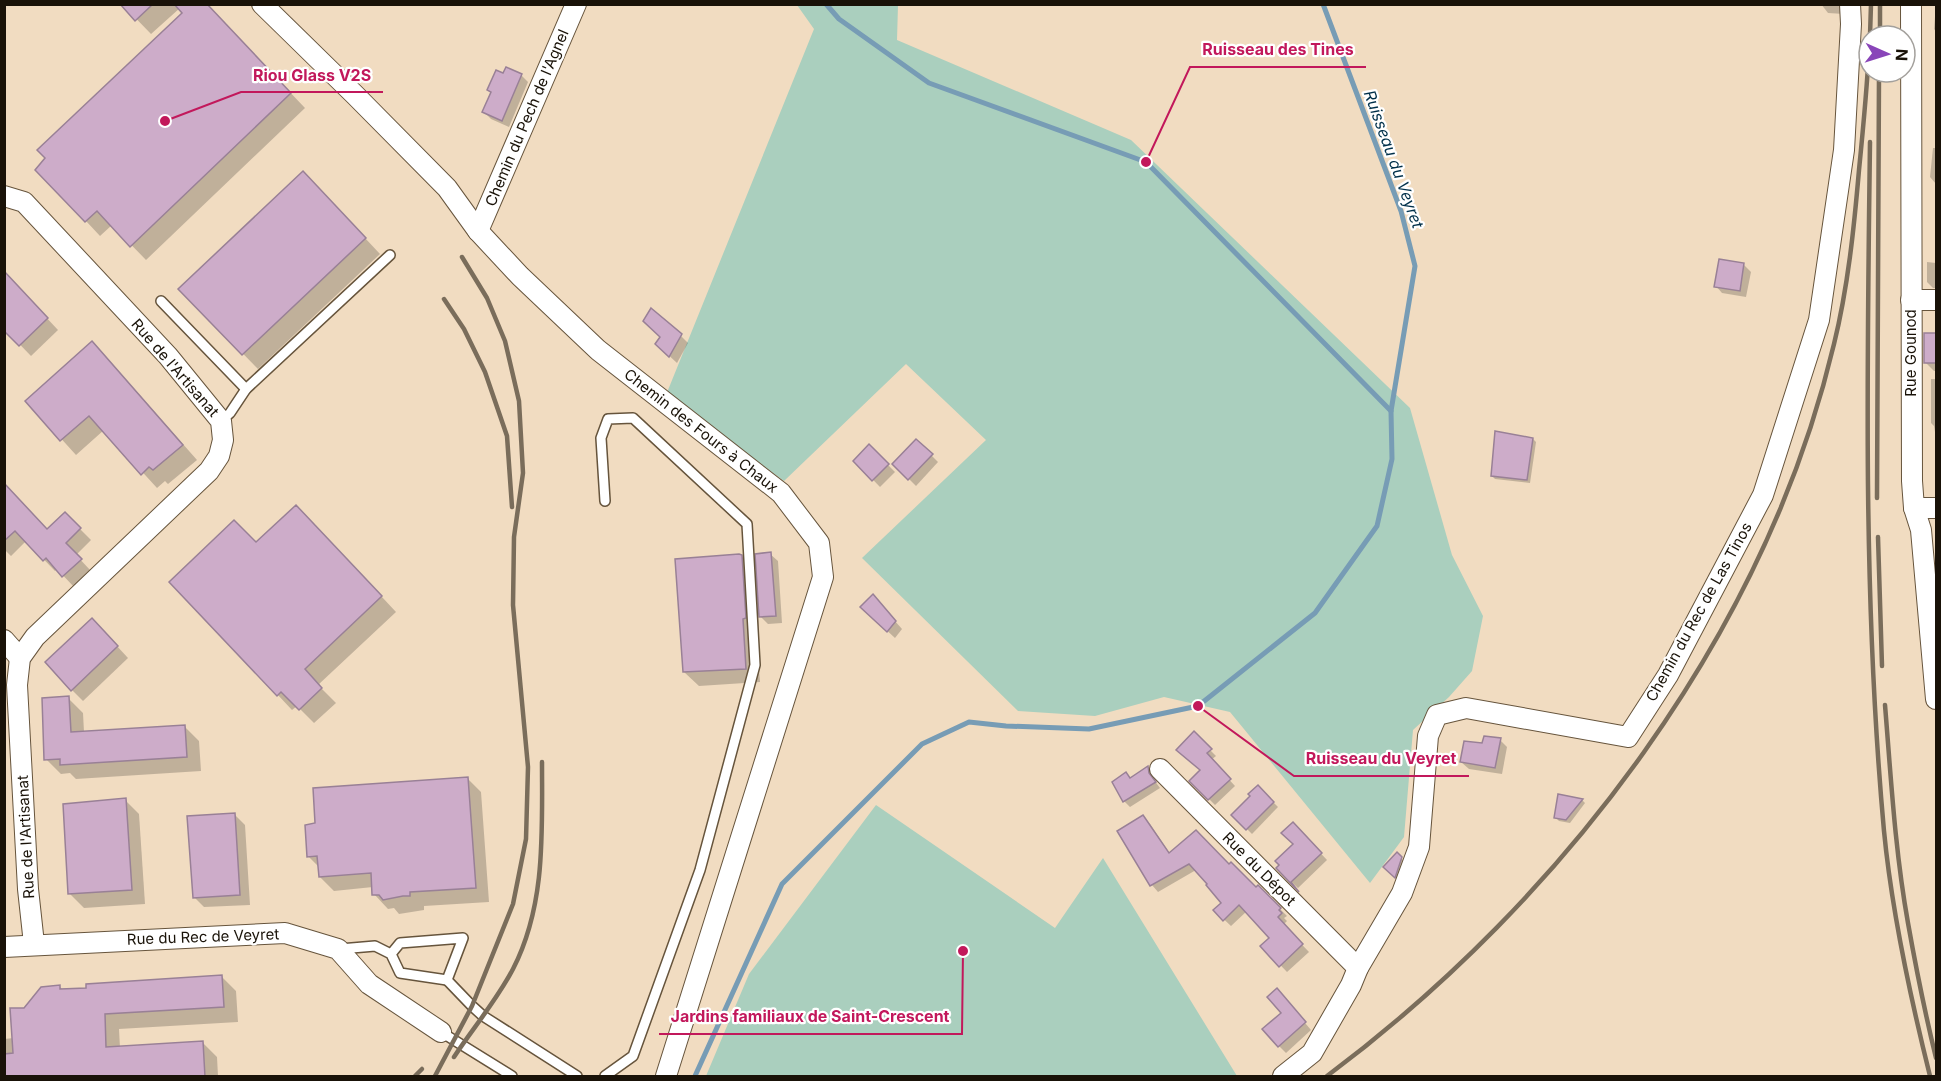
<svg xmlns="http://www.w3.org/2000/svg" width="1941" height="1081" font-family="Inter,sans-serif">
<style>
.green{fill:#aacfbe}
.shadow{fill:#0003}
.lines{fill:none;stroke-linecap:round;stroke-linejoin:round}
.stream{stroke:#779cb5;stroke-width:5}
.building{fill:#cdacc9;stroke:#998096;stroke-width:1.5}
.lane-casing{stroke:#66543c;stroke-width:12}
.street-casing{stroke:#66543c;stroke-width:22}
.lane{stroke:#fff;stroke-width:9}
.street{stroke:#fff;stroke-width:20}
.rail{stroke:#7a6d5b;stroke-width:4.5}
.labels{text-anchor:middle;stroke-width:4.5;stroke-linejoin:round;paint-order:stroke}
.street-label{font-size:15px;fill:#191208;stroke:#fff}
.water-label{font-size:16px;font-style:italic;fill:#00304a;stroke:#fff}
.leader{fill:none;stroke:#c2185b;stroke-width:2}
.callout-dot{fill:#c2185b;stroke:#fff;stroke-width:2}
.callout-label{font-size:16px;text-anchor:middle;font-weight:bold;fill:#c2185b;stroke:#fff;stroke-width:4.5;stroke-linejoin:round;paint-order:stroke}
</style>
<rect width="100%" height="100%" fill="#f1dcc1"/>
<g class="green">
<path d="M797,5H898L897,40L1131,140L1410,408L1452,555L1483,616L1472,671L1449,697L1413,730L1404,837L1370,883L1230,712L1164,697L1095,716L1018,711L862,558L986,440L906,364L784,481L666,395L814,29Z"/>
<path d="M876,805L1055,928L1103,858L1237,1076H706L749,974Z"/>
</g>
<g class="shadow">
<path d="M122,4H206L305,108L146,260L112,225L100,236L86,221L184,13L180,8L151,34Z"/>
<path d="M1821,4H1843L1844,14L1828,13Z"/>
<path d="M1936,4V32L1934,29Z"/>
<path d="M504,75H521L528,82L509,127L491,119L484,112Z"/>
<path d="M1933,148H1936V184L1930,177Z"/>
<path d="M318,188L380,254L258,369L180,289Z"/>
<path d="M1927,262L1936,263V288H1933L1927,282Z"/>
<path d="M1744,265L1751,272L1746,297L1722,293L1716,286Z"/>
<path d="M13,282L58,330L31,356L4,328Z"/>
<path d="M1925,334H1936V371H1934L1925,362Z"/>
<path d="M681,336L688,343L677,363L664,351Z"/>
<path d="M107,358L197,460L168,484L165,481L157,488L104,430L76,455L27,401Z"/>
<path d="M1931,379H1936V438L1934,426L1931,423Z"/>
<path d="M1533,439L1536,442L1530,483L1495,479L1492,476Z"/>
<path d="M917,441L938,462L916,486L894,464Z"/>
<path d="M869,446L895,472L880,487L855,461Z"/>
<path d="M4,494L48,530L65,514L91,540L76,555L91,571L74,587L57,569L55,571L26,541L11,556L4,549Z"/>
<path d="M311,521L396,612L318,685L336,703L314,723L297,706L292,710L172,582Z"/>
<path d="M770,554L778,561L782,623L768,624L758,614L759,632H756L760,682L699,686L684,672L741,556L758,573Z"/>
<path d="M879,603L902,629L895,638L869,614Z"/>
<path d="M103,631L128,658L83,701L72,690Z"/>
<path d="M68,698L83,713L84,732L184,726L199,741L201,771L76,779L70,773L61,774L46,759Z"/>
<path d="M1194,734L1216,756L1211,760L1235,786L1215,805L1191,781L1201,771Z"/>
<path d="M1500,740L1507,747L1502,774L1469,769L1461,762L1484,745Z"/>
<path d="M1148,768L1154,773V780L1160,788L1130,807L1124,801L1131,779Z"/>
<path d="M467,778L481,792L489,902L424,906V910L399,914L394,908L388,909L374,894L373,887L334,891L320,877V868L309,857Z"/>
<path d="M1258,787L1278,807L1252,834L1233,815Z"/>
<path d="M125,800L139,814L145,904L84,908L70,894Z"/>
<path d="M1582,800L1585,803L1570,823L1559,821L1556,818Z"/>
<path d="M235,815L245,825L250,905L204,907L194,897Z"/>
<path d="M1143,817L1150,824L1170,854L1229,866L1256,889L1258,887L1287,916L1284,918L1287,921L1283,925L1309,952L1287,972L1262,946L1272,938L1247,911L1231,926L1215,911L1223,903L1196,870L1158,892L1152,885L1119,831Z"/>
<path d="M1293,824L1327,860L1298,888L1278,869L1295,844Z"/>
<path d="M1397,854L1405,862L1398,879L1385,867Z"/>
<path d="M221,976L236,991L238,1022L119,1029L120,1048L202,1042L217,1057L218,1076H4V1039L14,1038L24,1009L60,987L64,991Z"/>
<path d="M1283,997L1311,1030L1286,1053L1279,1046Z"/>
</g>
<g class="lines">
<g class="stream">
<path d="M826,4L839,19L929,83L1146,162L1391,411"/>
<path d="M695,1076L782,884L922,744L969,722L1006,726L1089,729L1198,706L1315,613L1377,526L1392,459L1391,411L1415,266L1401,211L1323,4"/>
</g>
</g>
<g class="building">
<path d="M120,4H153L135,21Z"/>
<path d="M174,4H207L291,93L130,247L97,211L85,222L35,170L45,158L37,150L182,13Z"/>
<path d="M506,67L522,74L502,121L482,112L491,92L487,90L496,70L503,73Z"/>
<path d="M303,171L366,238L242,355L178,289Z"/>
<path d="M1719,259L1744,263L1740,291L1714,287Z"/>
<path d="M4,271L48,318L19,346L4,331Z"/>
<path d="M651,308L682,334L669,357L655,344L660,337L643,321Z"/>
<rect x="1924" y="333" width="12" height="30"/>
<path d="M92,341L183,445L153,470L149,467L141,475L89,416L60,441L25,401Z"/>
<path d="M1495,431L1533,438L1527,480L1491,476Z"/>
<path d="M916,439L933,454L908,480L892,464Z"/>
<path d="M869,444L889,464L872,481L853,461Z"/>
<path d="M4,483L47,529L65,512L81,528L66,543L82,559L62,577L46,558L43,561L15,531L4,541Z"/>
<path d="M296,505L382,596L305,669L322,688L299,710L281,692L277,696L169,582L234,520L256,542Z"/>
<path d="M771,552L776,616L759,617L755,554Z"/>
<path d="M739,554L742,555L746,618L743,619L746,669L683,672L675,559Z"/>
<path d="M873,594L896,621L887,632L860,607Z"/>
<path d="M92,618L118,646L71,691L45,662Z"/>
<path d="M69,696L71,732L185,725L187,757L60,765V759L44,760L42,698Z"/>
<path d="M1194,731L1212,749L1207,753L1231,779L1208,800L1189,781L1200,770L1176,750Z"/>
<path d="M1484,736L1501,738L1495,768L1460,762L1464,741L1482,743Z"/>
<path d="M1148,766L1149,773L1156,782L1123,802L1112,782L1126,772L1130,778Z"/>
<path d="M468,777L476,888L410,892V896H403L383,900L379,895H372L371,873L319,877L317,856L307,857L305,825L315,823L313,788Z"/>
<path d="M1258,785L1274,802L1246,830L1231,815L1250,796L1248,794Z"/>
<path d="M1558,794L1583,799L1566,820L1554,818Z"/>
<path d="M126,798L132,890L68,894L63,804Z"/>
<path d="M235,813L240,895L193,898L187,816Z"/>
<path d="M1143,815L1169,853L1196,830L1229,864L1231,862L1256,887L1258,885L1281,908L1279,910L1282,913L1278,917L1303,944L1279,967L1260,946L1269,938L1239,905L1223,921L1213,910L1221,903L1206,885L1207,884L1189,864L1150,886L1117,831Z"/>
<path d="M1293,822L1322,853L1291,882L1299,892L1276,868L1279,865L1275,861L1293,844L1281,833Z"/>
<path d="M1397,852L1402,857L1395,878L1383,867Z"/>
<path d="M222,975L224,1007L105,1014L106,1047L203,1041L205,1077H4V1054L13,1053L10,1008H24L41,987L60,985V989L86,988V984Z"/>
<path d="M1277,988L1306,1022L1278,1047L1262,1029L1281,1013L1267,997Z"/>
</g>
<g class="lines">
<defs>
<g id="lane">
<path d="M161,301L246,389"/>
<path d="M221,421L230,413L246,389L390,255"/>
<path d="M605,501L601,438L608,419L633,418L747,524L755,665L700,870L633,1056L605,1076"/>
<path d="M340,949L375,946L391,954L400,973L447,980L463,938L400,943L391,954"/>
<path d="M447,980L472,1006L483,1016L577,1076"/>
<path d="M441,1032L512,1076"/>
</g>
<g id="street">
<path d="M262,4L355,95L447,188L478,231L520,276L598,350L781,493L819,543L823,577L666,1076"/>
<path d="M1911,4L1912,481L1914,508L1921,530L1936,699"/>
<path d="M4,196L24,202L168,356L221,421L223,440L219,456L209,471L35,637L20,658L17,685L28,889L34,944"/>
<path d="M478,231L576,4"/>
<path d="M1911,300H1936"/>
<path d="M1914,508H1936"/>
<path d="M4,640L20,658"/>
<path d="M1160,769L1358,968"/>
<path d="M4,947L285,933L338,949L369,984L441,1032"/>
<path d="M1283,1076L1312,1053L1351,985L1358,968L1402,893L1419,847L1428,736L1437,715L1466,708L1628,737L1668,675L1763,495L1819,320L1844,150L1851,24L1850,4"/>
</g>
</defs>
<use href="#lane" class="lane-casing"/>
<use href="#street" class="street-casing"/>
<use href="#lane" class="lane"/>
<use href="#street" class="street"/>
<g class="rail">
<path d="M1870,36L1871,4"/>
<path d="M1880,36V4"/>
<path d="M1870,142C1867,372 1863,602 1884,831C1892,914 1910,996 1930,1076"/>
<path d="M444,299L464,329L485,372L507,436L512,507"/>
<path d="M1877,498L1879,72"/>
<path d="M1878,537L1882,666"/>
<path d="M1885,705C1891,778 1895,851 1908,923C1916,968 1925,1013 1936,1058"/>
<path d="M454,1057C473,1028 497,1000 513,969C546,905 542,832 542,762"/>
<path d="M415,1076L422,1069"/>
<path d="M435,1076L472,1006L513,904L526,839L528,767L513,605L514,537L523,473L519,401L505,341L487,298L462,257"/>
<path d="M1327,1076C1564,899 1765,635 1834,344C1848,287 1854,228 1859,170C1863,130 1867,90 1869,49"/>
</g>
</g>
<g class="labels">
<g class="street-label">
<text transform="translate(527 118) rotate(-67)" y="5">Chemin du Pech de l'Agnel</text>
<text transform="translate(1911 353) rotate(-90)" y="5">Rue Gounod</text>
<text transform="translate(175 368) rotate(49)" y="5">Rue de l'Artisanat</text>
<text transform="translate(701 431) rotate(38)" y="5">Chemin des Fours à Chaux</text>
<text transform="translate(1699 612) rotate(-61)" y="5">Chemin du Rec de Las Tinos</text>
<text transform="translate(26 837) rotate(-93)" y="5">Rue de l'Artisanat</text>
<text transform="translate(1259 869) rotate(45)" y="5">Rue du Dépot</text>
<text transform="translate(203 937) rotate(-2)" y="5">Rue du Rec de Veyret</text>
</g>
<g class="water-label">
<text transform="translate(1394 159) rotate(70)" y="6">Ruisseau du Veyret</text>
</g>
</g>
<path class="leader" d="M1146 162L1190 67H1366M165 121L241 92H383M1198 706L1294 776H1469M963 951L962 1034H659"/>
<g class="callout-dot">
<circle cx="1146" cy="162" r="6"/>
<circle cx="165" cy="121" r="6"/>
<circle cx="1198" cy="706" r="6"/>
<circle cx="963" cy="951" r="6"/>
</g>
<g class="callout-label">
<text x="1278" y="55">Ruisseau des Tines</text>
<text x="312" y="81">Riou Glass V2S</text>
<text x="1381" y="764">Ruisseau du Veyret</text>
<text x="810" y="1022">Jardins familiaux de Saint-Crescent</text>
</g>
<rect width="1941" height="1081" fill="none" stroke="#191208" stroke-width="12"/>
<g transform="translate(1887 54) rotate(93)"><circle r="28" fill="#ffffff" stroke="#a3a09c" stroke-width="1.5"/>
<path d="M0-4.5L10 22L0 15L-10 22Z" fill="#8945b9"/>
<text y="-9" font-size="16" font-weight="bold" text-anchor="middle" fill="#191208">N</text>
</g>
</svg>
